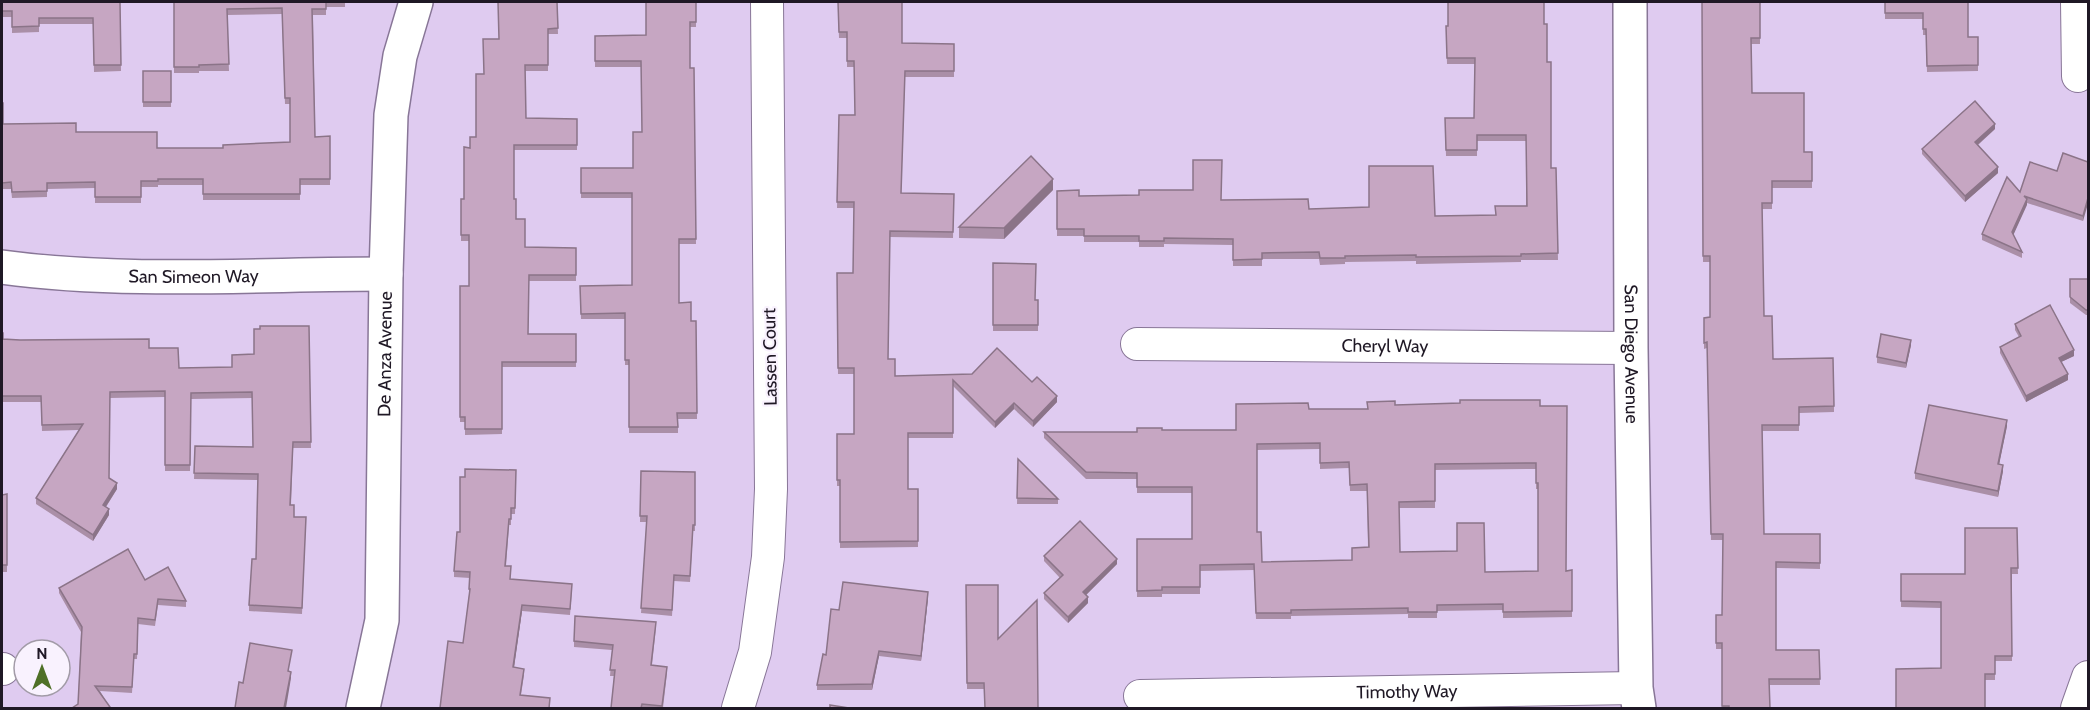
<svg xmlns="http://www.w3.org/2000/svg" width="2090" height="710" font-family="Cabin,sans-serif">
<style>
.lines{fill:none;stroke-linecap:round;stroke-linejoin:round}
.street-casing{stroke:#887697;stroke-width:34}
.secondary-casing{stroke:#887697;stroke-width:36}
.street{stroke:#fff;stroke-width:32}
.secondary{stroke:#fff;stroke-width:33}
.wall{fill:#aa8fa7;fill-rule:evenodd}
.shaded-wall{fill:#8b7488}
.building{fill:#c6a6c2;stroke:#8b7488;stroke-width:1.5;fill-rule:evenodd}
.labels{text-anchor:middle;stroke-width:4.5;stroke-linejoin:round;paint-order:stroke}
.street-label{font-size:18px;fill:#1f1825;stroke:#f9f2fe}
</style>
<rect width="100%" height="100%" fill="#dfcbf0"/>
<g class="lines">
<defs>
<g id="street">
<path d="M2077,2L2078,76"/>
<path id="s1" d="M1137,344L1631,348"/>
<path d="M2,669H3"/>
<path id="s2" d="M1140,696L1636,688"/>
<path d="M738,708L755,652L768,557L771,489L767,2"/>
<path d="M2077,708L2088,677"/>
</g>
<g id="secondary">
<path id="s3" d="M1630,2L1631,348L1636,688L1639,708"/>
<path id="s4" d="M2,267C128,284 259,274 386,274"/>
<path id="s5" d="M363,708L382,620L386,274L391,115L400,56L416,2"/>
</g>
</defs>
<use href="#street" class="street-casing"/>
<use href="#secondary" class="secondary-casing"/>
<use href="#street" class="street"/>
<use href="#secondary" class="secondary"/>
</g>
<g class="wall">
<path d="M2,2H345V7H326V15H313L315,137L330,136V185H300V200H203V185H158V187H141V203H95V188L47,189V197L12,198L11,189H2V103L3,124L76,132L157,148H223L290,142V104H285L282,14L227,15L229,71H199V73H174V3H120L121,71L94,72L93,24H39V32L12,33V17H2Z"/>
<path d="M557,2L558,34H548V71H525L526,118L577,119V150H514V199L516,219L525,247L576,248V281H529L528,334H576V367H502V434L465,435V422H460V286H469V241H461V199H464L470,148L476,137L484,74Z"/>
<path d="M696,2V27H690V68H694L696,244H679V303L691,321H696L697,419H678V433H629V365H625V319H581L580,286L632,285V198H581V168H633L642,132L641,67H595V36L646,35Z"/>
<path d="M838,2L902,43L954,44V77H905L901,193L954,194L953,238L890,237L888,359L895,376L1032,382L1057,402L1033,427L1014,409L995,428L953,386V438H908V489H918V547L840,548V486H837V434H854V374H838L837,273H853L854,208H837L839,115H855L854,67H847V38H839Z"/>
<path d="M1702,2H1760V44H1751L1752,93L1804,152H1812V188H1772V209H1762L1764,316L1773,359L1834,406V412L1799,413V431H1762L1764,534H1820V569L1776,568V650H1819L1820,685H1769L1770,708H1722V649H1716V615H1722L1723,540H1711L1707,348L1704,349V324L1710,317V262H1703Z"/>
<path d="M1885,2H1968V37H1978V71L1927,72L1926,35H1923V19H1885Z"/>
<path d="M1544,24L1551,168H1556L1558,260H1521V262L1416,264V261L1345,262V264L1320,265L1319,259H1262V266H1233V245L1164,244V247H1139V242H1084V236H1057V191L1079,196L1221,200L1309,209L1435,216L1495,215L1526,206V141H1477V156H1446L1445,118H1474L1475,64H1447L1446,26Z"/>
<rect x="143" y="71" width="28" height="36"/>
<path d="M1995,129L1978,145L1998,173L1965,202L1922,154V149Z"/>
<path d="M2088,162L2083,221L2027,203L2013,235L2022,252V258L1982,240V234L2020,192L2057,171Z"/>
<path d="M1053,190L1004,239L959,238V227Z"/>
<path d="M993,263L1035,300H1038V331H993Z"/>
<path d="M2070,279H2088V315H2086L2070,303Z"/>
<path d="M2015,324L2074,356L2061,362L2068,380L2026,402L2000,353V347L2019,337L2015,330Z"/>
<path d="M309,326L311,448H293L291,505L294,517H306L302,614L249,611V605L256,559L258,480L194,479L195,446L253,447L252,398L191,399L190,471H165V397L110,398L109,478L117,489L106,507L109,515L93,541L36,504V498L79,430L42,431L41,402H2V333L3,339L149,348L179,368L232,367Z"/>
<path d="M1911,345L1906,368L1877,363V357Z"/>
<path d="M1395,405L1540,406L1566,571L1572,570V617L1503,618V610L1437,611V618H1408V614L1291,616V619H1256L1254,570L1200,571V594H1162V597H1137V539H1192V493H1137V479H1086L1044,438V432H1137L1162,430H1236L1309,409H1367ZM1320,449V469L1349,468L1350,491H1367L1368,547L1352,560L1262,562L1257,532V450ZM1536,469V489H1538V571L1485,572L1400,552L1399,508H1435V470Z"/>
<path d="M2007,426L1999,464L2003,471L1998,497L1915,479V473Z"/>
<path d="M1018,459L1058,499V504H1017Z"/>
<path d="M516,470L515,514H511V525H509L506,566L510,579L572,590L570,615L522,611L514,668L524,675L521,695L550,698V708H440L463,643L469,595V589L470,578L454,577V571L460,532Z"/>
<path d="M641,471L695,472V531H693L690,582L674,581L672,616L641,613L647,522H640Z"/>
<path d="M7,494V572H2V495Z"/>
<path d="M2017,528L2018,574H2012V661H1995V680H1985L1941,668V608L1901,607V574H1965Z"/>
<path d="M1044,556L1117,564L1086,595L1088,603L1068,623L1044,599V593L1060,578L1044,561Z"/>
<path d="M145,580L186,601V607L158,605L155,626L138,624L137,659H134L132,693L100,691L110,708L78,704L81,632L59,593V588Z"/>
<path d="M966,585L998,639L984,689H967Z"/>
<path d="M928,598L921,661L879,656L872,690H817V685L839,610Z"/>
<path d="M656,627L652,665L667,673L663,708H611L614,676H610L612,650L574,647V641Z"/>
</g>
<g class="shaded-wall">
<path d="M1995,124V129L1975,147V142Z"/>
<path d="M1998,167V173L1965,202V196Z"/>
<path d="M1053,179V190L1004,239V228Z"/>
<path d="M2088,198V204L2083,221V216Z"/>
<path d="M2027,199V205L2012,238V232Z"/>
<path d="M1911,340V345L1906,368V363Z"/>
<path d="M2074,350V356L2059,363V358Z"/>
<path d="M2068,374V380L2026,402V396Z"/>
<path d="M1057,396V402L1033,427V421Z"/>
<path d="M1014,403V409L995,428V422Z"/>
<path d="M2007,420V426L1998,470V464Z"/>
<path d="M2003,465V471L1998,497V491Z"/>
<path d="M117,483V489L103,511V505Z"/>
<path d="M109,509V515L93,541V535Z"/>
<path d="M1117,559V564L1083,598V592Z"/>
<path d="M928,592V598L921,661V656Z"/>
<path d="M1088,597V603L1068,623V617Z"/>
<path d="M522,605V611L513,674V667Z"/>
<path d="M879,651V656L872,690V684Z"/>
<path d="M291,672V678L286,708H284Z"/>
</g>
<g class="building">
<path d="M2,2H120L121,65H94L93,18H39V26L12,27V11H2Z"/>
<path d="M174,2H326V9H312L315,137L330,136V179H300V194H203V179H158V181H141V197H95V182L47,183V191L12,192L11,182L2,183V103H3V124L76,123V132H157V148H223V145L290,142V98H285L282,8L227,9L229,64L199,65V67H174Z"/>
<path d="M498,2H557L558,28L548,29V65H525L526,118L577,119V145H514V199H516V219H525V247L576,248V275H529L528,334H576V362H502V429H465V417H460V286H469V235H461V199H464V147L470,148V137H476V74H484L483,39H499Z"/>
<path d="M646,2H696V22H690V68H694L696,239H679V303L691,302V321H696L697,413H677L678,427H629V360H625V313L581,314L580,286L632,285V193H581V168H633V132H642L641,61H595V36L646,35Z"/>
<path d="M838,2H902V43L954,44V71H905L901,193L954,194L953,232L890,231L888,359H895V376L972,374L997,348L1032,382L1037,377L1057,396L1033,421L1014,403L995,422L953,380V433H908V489H918V541L840,542V480H837V434H854V368H838L837,273H853L854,202H837L839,115H855L854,61H847V32H839Z"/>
<path d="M1448,2H1544V24H1547V62H1551V168H1556L1558,253L1521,254V256L1416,257V255L1345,256V258H1320L1319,252L1262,253V259L1233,260V239L1164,238V241H1139V236H1084V229H1057V191L1079,190V196L1139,195V190H1193V160H1222L1221,200L1308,199L1309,209L1369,207V166H1433L1435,216L1496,215L1495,206H1527L1526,135H1477V150H1446L1445,118H1474L1475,58H1447L1446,26H1448Z"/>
<path d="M1702,2H1760V38H1751L1752,93H1804V152H1812V181H1772V203H1762L1764,316H1772L1773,359L1833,358L1834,406L1799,407V425H1762L1764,534H1820V563L1776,562V650H1819L1820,679H1769L1770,708H1729V706H1722V643H1716V615H1722L1723,534H1711L1707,342L1704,343V318L1710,317V256H1703Z"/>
<path d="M1885,2H1968V37H1978V65L1927,66L1926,29H1923V13H1885Z"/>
<rect x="143" y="71" width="28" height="31"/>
<path d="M1975,101L1995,124L1975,142L1998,167L1965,196L1922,149Z"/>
<path d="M2063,153L2088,162V198L2083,216L2024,196L2027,199L2012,232L2022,252L1982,234L2007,177L2020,192L2030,162L2057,171Z"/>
<path d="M1031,156L1053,179L1004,228L959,227Z"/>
<path d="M993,263L1036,264L1035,300H1038V325H993Z"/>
<path d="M2070,279H2088V310H2086L2070,297Z"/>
<path d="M2050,305L2074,350L2059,358L2068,374L2026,396L2000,347L2021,336L2015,324Z"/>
<path d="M260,326H309L311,442H293L290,505H294V517H306L302,608L249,605L252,559H256L258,474L194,473L195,446L253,447L252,392L191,393L190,465H165V391L110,392L109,478L117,483L103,505L109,509L93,535L36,498L83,424L42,425L41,396H2V333H3V339L20,340L149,339V348H178L179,368L232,367V355L254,354V329H260Z"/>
<path d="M1881,334L1911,340L1906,363L1877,357Z"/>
<path d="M1460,400H1540V406H1567L1566,571L1572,570V611L1503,612V604L1437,605V612H1408V608L1291,610V613H1256L1254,564L1200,565V587H1162V590L1137,591V539H1192V487H1137V473L1086,472L1044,432H1137V428H1162V430H1236V404L1308,403L1309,409H1368L1367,402L1395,401V405L1460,403ZM1320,443V463L1349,462L1350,485L1367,484L1369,547L1352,548V560L1262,562L1261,532H1257V444ZM1536,463V483H1538V571L1485,572L1484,523H1457V551L1400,552L1399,502L1435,501V464Z"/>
<path d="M1929,405L2007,420L1998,464L2003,465L1998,491L1915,473Z"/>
<path d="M1018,459L1058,499L1017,498Z"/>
<path d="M465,469L516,470L515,508H511V519H509L505,566H511L510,579L572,584L570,609L522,605L513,667L524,669L520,695L550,698L549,708H440L448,641L463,643L470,589H469L470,572L454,571L457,532H460V477H465Z"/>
<path d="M641,471L695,472V525H693L690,576L674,575L672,610L641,608L647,516H640Z"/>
<path d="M7,494V565H2V495Z"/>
<path d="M1080,521L1117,559L1083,592L1088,597L1068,617L1044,593L1063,575L1044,556Z"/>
<path d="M1965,528H2017L2018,568H2011L2012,656H1995V674H1985V708H1896V669L1941,668V602L1901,601V574H1965Z"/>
<path d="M128,549L145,580L168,567L186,601L158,599L155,620L138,618L137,654H134L132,687L95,686L110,707L108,708H72L78,704L82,627L59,588Z"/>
<path d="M843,582L928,592L921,656L879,651L872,684L817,685L823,654L826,655L831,609L839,610Z"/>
<path d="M966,585H998V639L1037,600L1038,708H985L984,683H967Z"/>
<path d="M575,616L656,622L651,665L667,667L662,706L642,704L641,708H611L615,670H610L613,645L574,641Z"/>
<path d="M250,643L292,650L288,671L291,672L284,708H235L239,682L243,683Z"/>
<path d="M830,705L849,708H830Z"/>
</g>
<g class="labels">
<g class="street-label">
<text dy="6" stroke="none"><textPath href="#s4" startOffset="192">San Simeon Way</textPath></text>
<text dy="6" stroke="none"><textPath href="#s1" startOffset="248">Cheryl Way</textPath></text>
<text dy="6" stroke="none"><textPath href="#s5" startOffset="356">De Anza Avenue</textPath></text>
<text dy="6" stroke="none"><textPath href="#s3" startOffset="352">San Diego Avenue</textPath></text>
<text transform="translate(770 357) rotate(-91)" y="6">Lassen Court</text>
<text dy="6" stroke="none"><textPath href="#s2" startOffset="267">Timothy Way</textPath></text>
</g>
</g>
<rect width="2090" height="710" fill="none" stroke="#1f1825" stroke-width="6"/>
<g transform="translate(42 668)"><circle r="28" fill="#f9f2fe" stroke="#a29ba7" stroke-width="1.5"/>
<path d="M0-4.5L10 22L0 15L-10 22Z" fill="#4f7027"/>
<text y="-9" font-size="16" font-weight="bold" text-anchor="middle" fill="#1f1825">N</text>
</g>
</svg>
